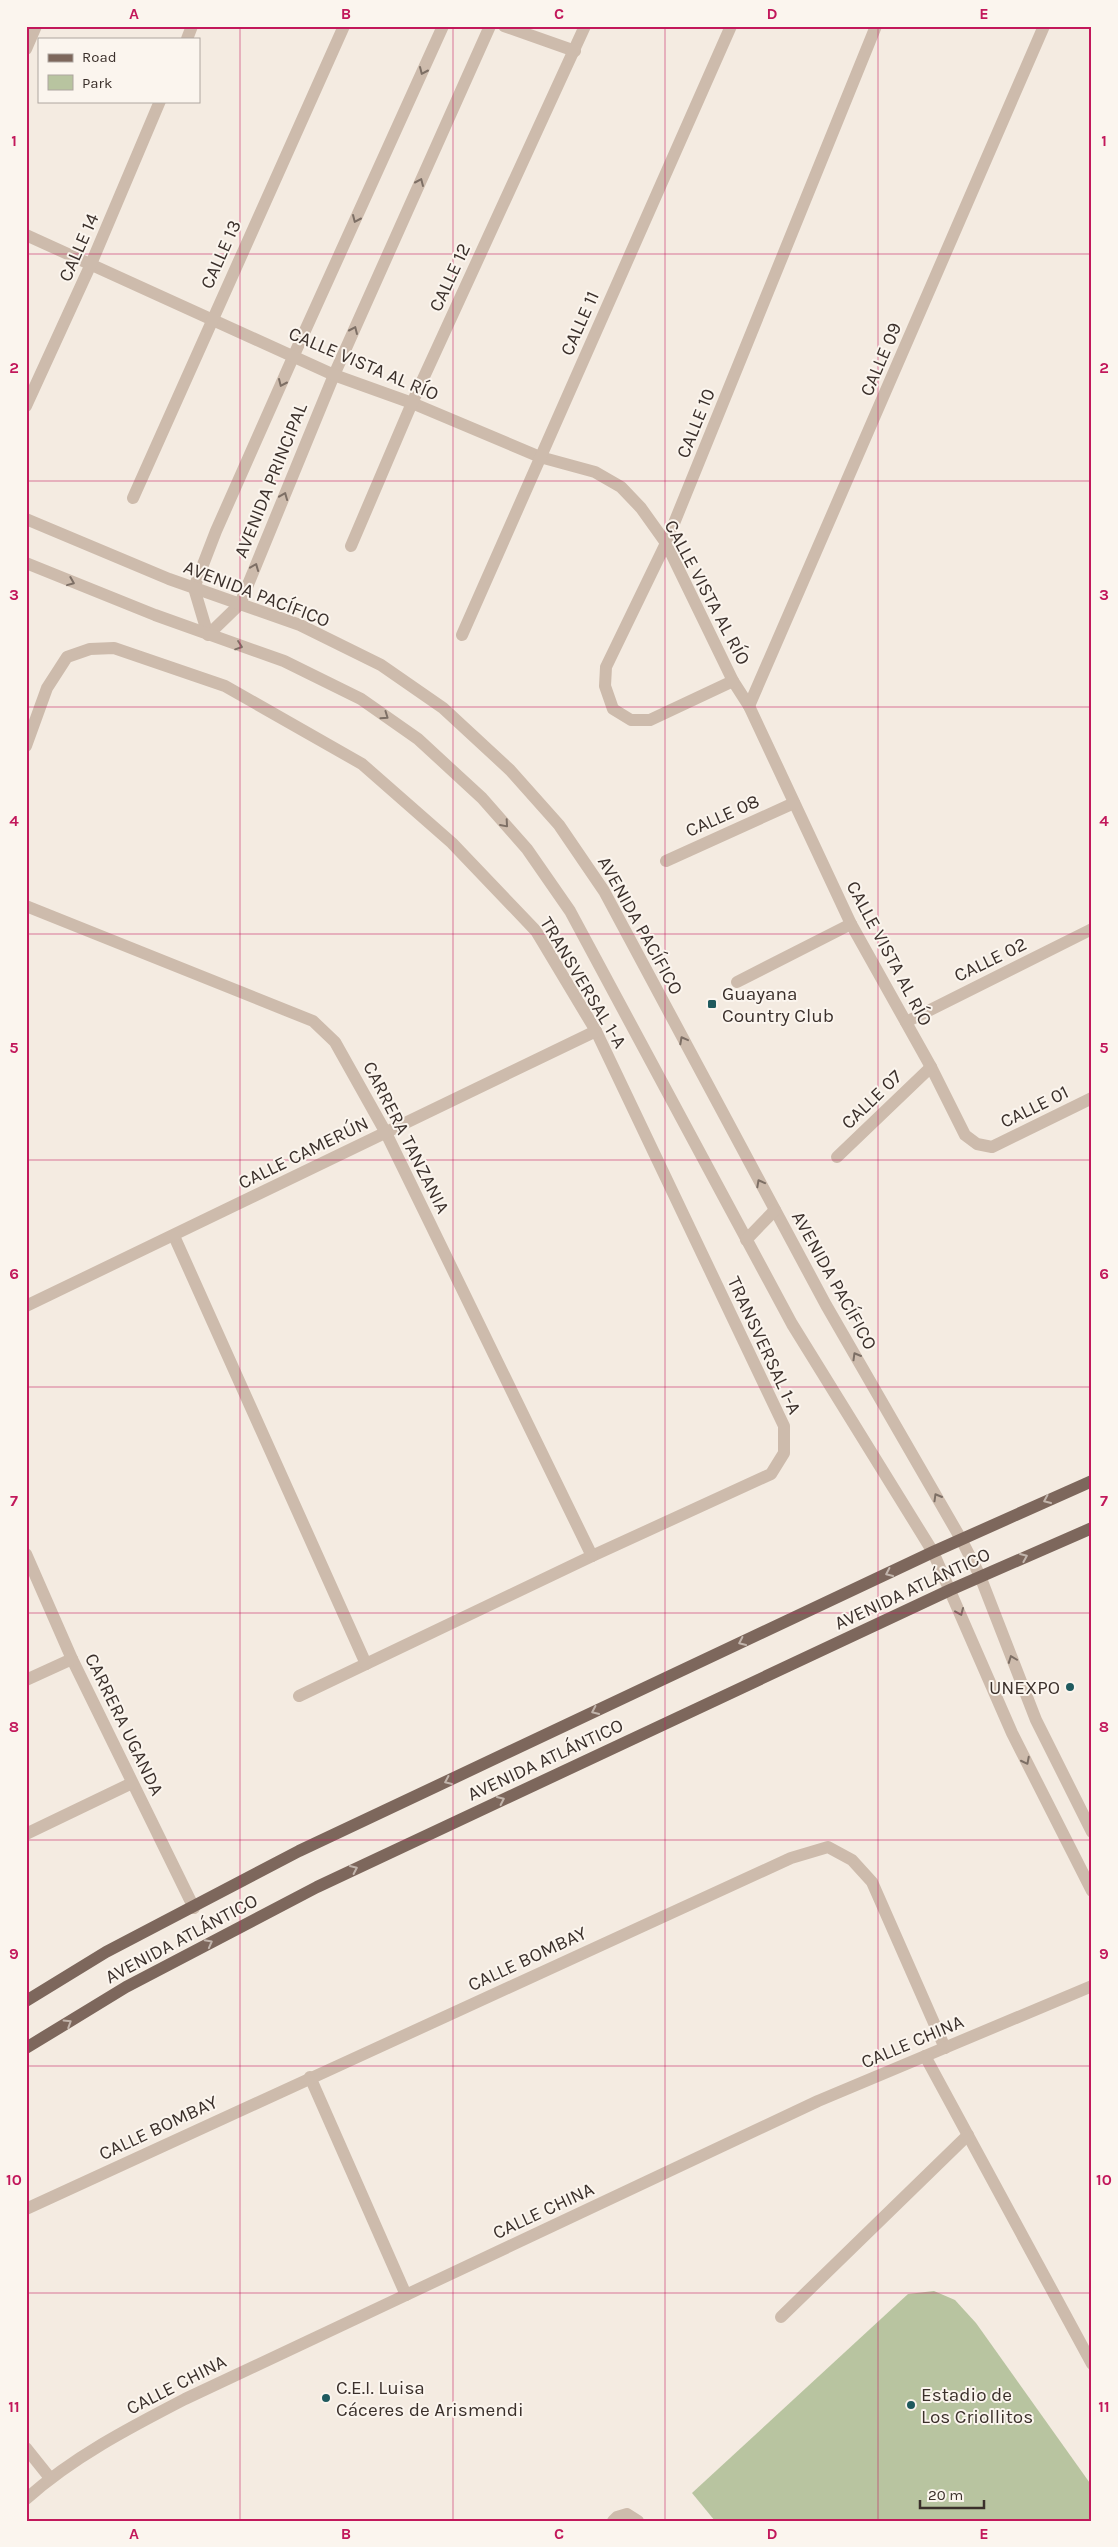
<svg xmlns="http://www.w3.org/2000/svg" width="1118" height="2547" font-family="Karla,sans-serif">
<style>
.green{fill:#b8c4a0}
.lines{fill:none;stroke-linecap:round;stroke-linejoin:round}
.minor{stroke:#cdbbac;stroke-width:12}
.major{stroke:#7d675c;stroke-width:12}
.oneway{stroke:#7d6f65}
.oneway2{stroke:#c2b5ac}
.grid{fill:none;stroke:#c2185b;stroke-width:1;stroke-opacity:0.55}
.poi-dot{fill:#1f5a5e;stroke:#fbf5ee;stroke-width:2}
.labels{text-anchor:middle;stroke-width:4;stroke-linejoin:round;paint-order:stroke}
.street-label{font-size:19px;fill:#3b302b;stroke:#fbf5ee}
.poi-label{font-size:19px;fill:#3b302b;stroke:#fbf5ee;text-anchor:start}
.neatline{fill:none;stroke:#c2185b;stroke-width:2}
.grid-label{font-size:16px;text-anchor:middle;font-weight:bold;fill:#c2185b}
</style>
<rect width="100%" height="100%" fill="#f4ebe1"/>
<path class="green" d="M934,2291L955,2300L976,2323L1092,2486V2521H715L692,2493L908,2294Z"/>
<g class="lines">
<g class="minor">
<path d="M443,26L294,355L216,531L194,588L208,635L240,604L334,375L490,26"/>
<path d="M504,26L575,51"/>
<path d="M187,39L192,26"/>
<path d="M26,49L36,26"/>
<path d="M26,235L334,375L412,403L540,457L595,472L621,487L641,508L666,543L733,681L749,706L851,924L931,1067L965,1135L977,1144L992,1147L1092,1098"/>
<path d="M26,406L91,264L160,101"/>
<path d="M133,498L344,26"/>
<path d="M26,519L169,579L300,625L381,665L443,708L510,770L559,825L604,891L826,1305L961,1539L980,1576L1036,1720L1092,1832"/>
<path d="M351,546L412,403L585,26"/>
<path d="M26,563L155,615L284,661L361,699L418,739L482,798L527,849L570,911L792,1324L933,1552L1012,1733L1092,1891"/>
<path d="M462,635L731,26"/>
<path d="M733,681L650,720H631L613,709L605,686L606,667L666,543L876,26"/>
<path d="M749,706L1044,26"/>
<path d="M26,746L47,688L67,657L90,649L114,648L225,686L362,764L452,843L536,931L596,1031L784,1426V1453L771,1474L592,1556L299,1696"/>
<path d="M666,861L794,803"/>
<path d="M26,906L313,1021L335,1042L386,1133L592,1556"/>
<path d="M737,982L851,924"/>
<path d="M906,1022L1092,929"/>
<path d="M837,1157L931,1067"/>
<path d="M174,1236L366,1664"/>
<path d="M746,1240L775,1210"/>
<path d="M26,1306L596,1031"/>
<path d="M26,1554L72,1659L194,1908"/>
<path d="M26,1680L72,1659"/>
<path d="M26,1834L132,1783"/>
<path d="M925,2056L1092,2364"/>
<path d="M310,2077L406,2295"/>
<path d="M26,2209L791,1858L828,1847L852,1860L872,1882L945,2048"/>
<path d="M781,2317L968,2135"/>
<path d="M26,2448L50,2478"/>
<path d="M26,2499C73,2457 129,2428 185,2399L818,2101L1092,1986"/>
<path d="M613,2521L617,2517L627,2514L638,2521"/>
</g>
<g class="major">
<path d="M26,2001L106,1952L299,1851L933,1552L1092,1481"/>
<path d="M26,2048L126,1987L317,1887L950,1590L1092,1528"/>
</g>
</g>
<defs><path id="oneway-chevron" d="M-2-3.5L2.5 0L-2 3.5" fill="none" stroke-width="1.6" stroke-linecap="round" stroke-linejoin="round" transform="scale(1.25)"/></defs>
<g class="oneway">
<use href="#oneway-chevron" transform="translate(423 71) rotate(114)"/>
<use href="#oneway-chevron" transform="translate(420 182) rotate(-66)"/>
<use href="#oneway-chevron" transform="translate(356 219) rotate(114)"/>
<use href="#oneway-chevron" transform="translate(354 330) rotate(-66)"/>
<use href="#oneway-chevron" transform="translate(282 383) rotate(114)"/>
<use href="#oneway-chevron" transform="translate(284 496) rotate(-68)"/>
<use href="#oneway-chevron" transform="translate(255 567) rotate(-68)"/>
<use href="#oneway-chevron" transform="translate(71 582) rotate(22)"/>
<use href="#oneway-chevron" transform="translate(239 646) rotate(19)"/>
<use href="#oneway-chevron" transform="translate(385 716) rotate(35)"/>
<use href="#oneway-chevron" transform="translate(505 824) rotate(49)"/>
<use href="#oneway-chevron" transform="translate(683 1040) rotate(-118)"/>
<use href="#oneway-chevron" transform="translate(760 1183) rotate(-118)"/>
<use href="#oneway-chevron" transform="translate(856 1356) rotate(-120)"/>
<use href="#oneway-chevron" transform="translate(937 1497) rotate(-120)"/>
<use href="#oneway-chevron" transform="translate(960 1612) rotate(67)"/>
<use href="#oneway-chevron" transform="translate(1012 1659) rotate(-111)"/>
<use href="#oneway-chevron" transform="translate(1026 1761) rotate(63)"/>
</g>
<g class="oneway2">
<use href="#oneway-chevron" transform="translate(1047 1500) rotate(156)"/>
<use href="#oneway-chevron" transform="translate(1024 1557) rotate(-23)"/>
<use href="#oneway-chevron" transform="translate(889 1573) rotate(155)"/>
<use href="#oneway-chevron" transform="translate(742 1642) rotate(155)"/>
<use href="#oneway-chevron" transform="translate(595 1711) rotate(155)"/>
<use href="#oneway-chevron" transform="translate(448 1781) rotate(155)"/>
<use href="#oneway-chevron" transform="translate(501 1800) rotate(-25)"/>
<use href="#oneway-chevron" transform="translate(354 1869) rotate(-25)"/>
<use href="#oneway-chevron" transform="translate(209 1943) rotate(-28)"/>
<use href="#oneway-chevron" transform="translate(68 2023) rotate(-32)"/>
</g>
<path class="grid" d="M240,26V2521M453,26V2521M665,26V2521M878,26V2521M26,254H1092M26,481H1092M26,707H1092M26,934H1092M26,1160H1092M26,1387H1092M26,1613H1092M26,1840H1092M26,2066H1092M26,2293H1092"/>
<g class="poi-dot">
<rect x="707" y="999" width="10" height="10" rx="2.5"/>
<circle cx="1070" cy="1687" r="5"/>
<circle cx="326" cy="2398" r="5"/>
<circle cx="911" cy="2405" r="5"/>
</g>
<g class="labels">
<g class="street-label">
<text transform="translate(78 247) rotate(-66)" y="7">CALLE 14</text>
<text transform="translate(220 254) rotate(-66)" y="7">CALLE 13</text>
<text transform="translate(449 277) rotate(-65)" y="7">CALLE 12</text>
<text transform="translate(579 323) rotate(-66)" y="7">CALLE 11</text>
<text transform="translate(880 359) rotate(-67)" y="7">CALLE 09</text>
<text transform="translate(364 363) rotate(23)" y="7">CALLE VISTA AL RÍO</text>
<text transform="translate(695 423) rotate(-68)" y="7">CALLE 10</text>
<text transform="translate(270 480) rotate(-68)" y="7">AVENIDA PRINCIPAL</text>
<text transform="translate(708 592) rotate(62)" y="7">CALLE VISTA AL RÍO</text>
<text transform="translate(257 593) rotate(21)" y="7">AVENIDA PACÍFICO</text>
<text transform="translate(722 815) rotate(-24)" y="7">CALLE 08</text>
<text transform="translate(641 925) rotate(61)" y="7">AVENIDA PACÍFICO</text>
<text transform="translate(890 953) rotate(62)" y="7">CALLE VISTA AL RÍO</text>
<text transform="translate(990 959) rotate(-26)" y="7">CALLE 02</text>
<text transform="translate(584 982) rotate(59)" y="7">TRANSVERSAL 1-A</text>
<text transform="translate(871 1099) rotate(-44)" y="7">CALLE 07</text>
<text transform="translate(1034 1106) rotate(-26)" y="7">CALLE 01</text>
<text transform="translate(407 1137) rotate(63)" y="7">CARRERA TANZANIA</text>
<text transform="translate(303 1152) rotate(-26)" y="7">CALLE CAMERÚN</text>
<text transform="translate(835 1280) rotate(61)" y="7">AVENIDA PACÍFICO</text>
<text transform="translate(765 1345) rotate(65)" y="7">TRANSVERSAL 1-A</text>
<text transform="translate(912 1588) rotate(-25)" y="7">AVENIDA ATLÁNTICO</text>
<text transform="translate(125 1724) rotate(64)" y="7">CARRERA UGANDA</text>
<text transform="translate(545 1759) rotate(-25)" y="7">AVENIDA ATLÁNTICO</text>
<text transform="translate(181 1938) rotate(-28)" y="7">AVENIDA ATLÁNTICO</text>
<text transform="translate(527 1958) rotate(-25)" y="7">CALLE BOMBAY</text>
<text transform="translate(912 2041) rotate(-23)" y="7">CALLE CHINA</text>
<text transform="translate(158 2127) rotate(-25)" y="7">CALLE BOMBAY</text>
<text transform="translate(543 2210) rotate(-25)" y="7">CALLE CHINA</text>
<text transform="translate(176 2384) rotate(-27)" y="7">CALLE CHINA</text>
</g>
<g class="poi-label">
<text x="722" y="1000">Guayana<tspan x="722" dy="22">Country Club</tspan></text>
<text x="1060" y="1694" text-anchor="end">UNEXPO</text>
<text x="336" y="2394">C.E.I. Luisa<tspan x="336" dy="22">Cáceres de Arismendi</tspan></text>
<text x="921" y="2401">Estadio de<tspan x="921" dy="22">Los Criollitos</tspan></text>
</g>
</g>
<rect width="1118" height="2547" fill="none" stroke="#fbf5ee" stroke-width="55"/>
<rect x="38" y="38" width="162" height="65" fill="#fbf5ee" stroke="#aea6a0"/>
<rect x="48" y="54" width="25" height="8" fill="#7d675c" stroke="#aea6a0"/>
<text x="82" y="62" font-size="15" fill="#3b302b">Road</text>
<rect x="48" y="75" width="25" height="15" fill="#b8c4a0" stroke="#aea6a0"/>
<text x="82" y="88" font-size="15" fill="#3b302b">Park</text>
<path d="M920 2500v8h64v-8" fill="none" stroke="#3b302b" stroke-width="2.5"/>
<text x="928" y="2500" font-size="15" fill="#3b302b" stroke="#fbf5ee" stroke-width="4" paint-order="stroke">20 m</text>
<rect x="28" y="28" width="1062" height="2492" class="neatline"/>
<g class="grid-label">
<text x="134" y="19">A</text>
<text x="346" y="19">B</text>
<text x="559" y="19">C</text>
<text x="772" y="19">D</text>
<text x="984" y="19">E</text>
<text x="14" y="146">1</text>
<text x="1104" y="146">1</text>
<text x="14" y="373">2</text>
<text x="1104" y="373">2</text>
<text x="14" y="600">3</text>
<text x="1104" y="600">3</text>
<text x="14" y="826">4</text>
<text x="1104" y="826">4</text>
<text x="14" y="1053">5</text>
<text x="1104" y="1053">5</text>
<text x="14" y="1279">6</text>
<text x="1104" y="1279">6</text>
<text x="14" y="1506">7</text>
<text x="1104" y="1506">7</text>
<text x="14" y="1732">8</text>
<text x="1104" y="1732">8</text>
<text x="14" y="1959">9</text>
<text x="1104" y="1959">9</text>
<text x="14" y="2185">10</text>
<text x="1104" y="2185">10</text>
<text x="14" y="2412">11</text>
<text x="1104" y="2412">11</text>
<text x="134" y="2539">A</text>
<text x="346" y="2539">B</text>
<text x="559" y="2539">C</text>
<text x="772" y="2539">D</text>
<text x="984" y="2539">E</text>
</g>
</svg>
